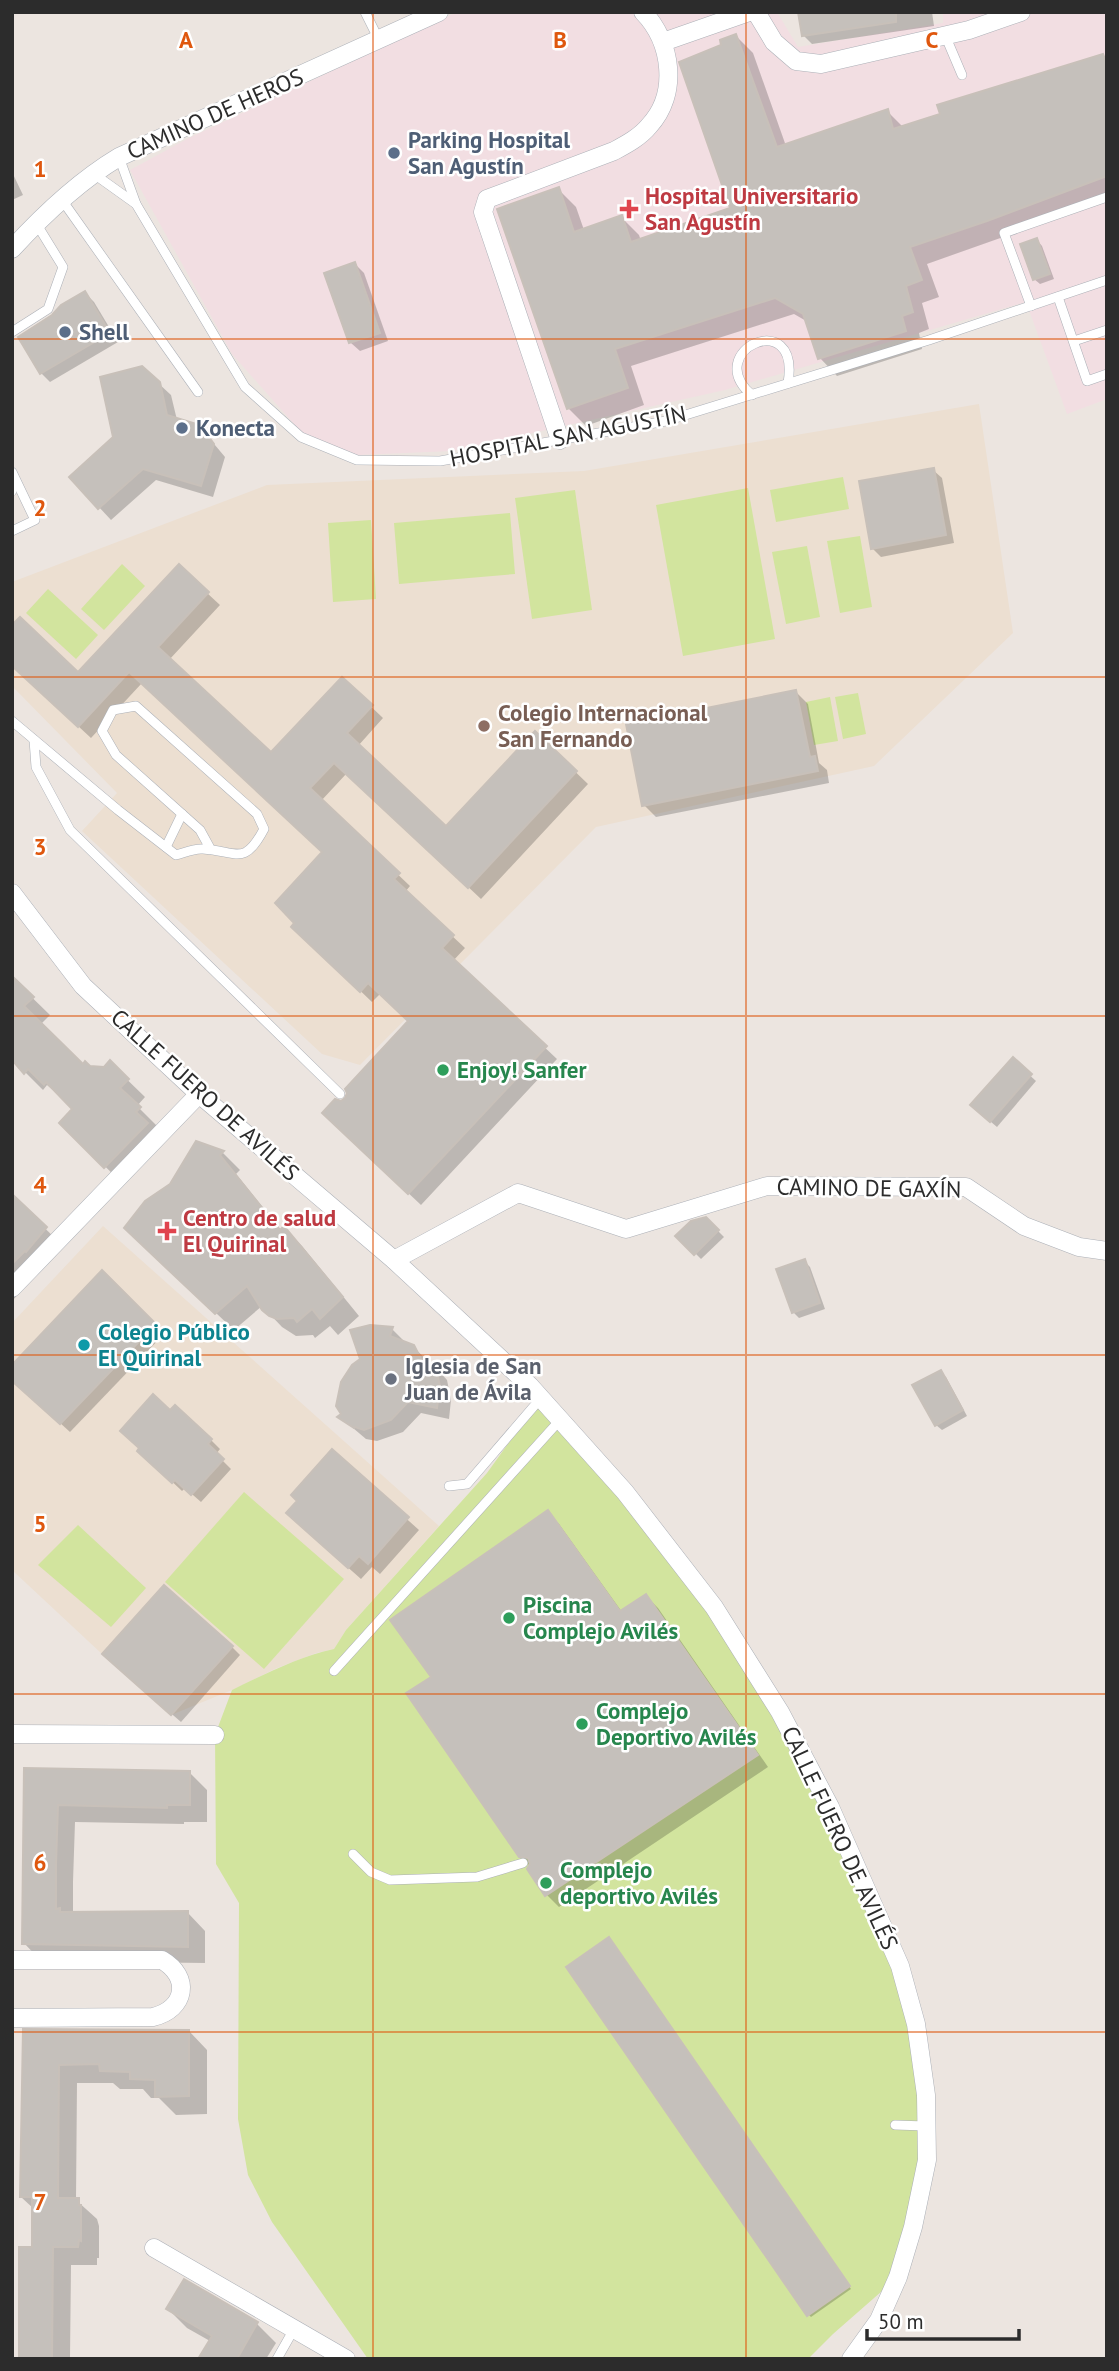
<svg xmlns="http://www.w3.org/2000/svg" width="1119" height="2371" font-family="'PT Sans',sans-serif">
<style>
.education{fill:#ecdfd1}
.medical{fill:#f2dee2}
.pitch{fill:#d2e49e}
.shadow{fill:#0003}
.building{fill:#c5c0bb;stroke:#c8c0b9;stroke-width:2}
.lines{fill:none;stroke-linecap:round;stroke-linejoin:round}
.service-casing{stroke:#acb0b7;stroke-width:10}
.minor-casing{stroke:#acb0b7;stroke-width:19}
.service{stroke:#fff;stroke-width:9}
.minor{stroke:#fff;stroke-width:18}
.grid{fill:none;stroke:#df570e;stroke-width:2;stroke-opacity:0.55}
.service-dot{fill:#5c6f8a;stroke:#fff;stroke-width:2.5}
.health-dot{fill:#e0444e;stroke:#fff;stroke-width:2.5}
.education-dot{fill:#8d6e63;stroke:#fff;stroke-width:2.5}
.leisure-dot{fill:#2e9e5b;stroke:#fff;stroke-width:2.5}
.culture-dot{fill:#0f9aa8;stroke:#fff;stroke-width:2.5}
.worship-dot{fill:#6b7280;stroke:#fff;stroke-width:2.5}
.labels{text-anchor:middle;stroke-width:5;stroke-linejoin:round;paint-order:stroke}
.street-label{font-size:23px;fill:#2c2c2c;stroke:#fff}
.service-label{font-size:23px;font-weight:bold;fill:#4e5e75;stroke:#fff;text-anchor:start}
.health-label{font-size:23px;font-weight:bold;fill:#be3a42;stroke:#fff;text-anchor:start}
.education-label{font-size:23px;font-weight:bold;fill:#785e54;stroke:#fff;text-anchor:start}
.leisure-label{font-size:23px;font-weight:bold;fill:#27864d;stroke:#fff;text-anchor:start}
.culture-label{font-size:23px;font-weight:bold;fill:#0d838f;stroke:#fff;text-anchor:start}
.worship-label{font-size:23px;font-weight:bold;fill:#5b616d;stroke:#fff;text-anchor:start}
.grid-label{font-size:23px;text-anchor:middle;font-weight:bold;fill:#df570e;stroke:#fff;stroke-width:5;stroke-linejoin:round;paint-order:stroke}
</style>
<rect width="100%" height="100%" fill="#ece5e0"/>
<g class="education">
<path d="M979,404L1013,633L874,766L596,827L360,1065L322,1054L82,831L117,793L12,686V582L267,485L584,471Z"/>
<path d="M103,1226L439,1526L346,1630L334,1649L316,1653L277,1668L232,1690L171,1715L102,1654L12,1570V1323Z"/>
</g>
<path class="medical" d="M457,12H777L798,47L943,23V12H1107V399L1067,414L1026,302L725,390L452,451L357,455L301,432L232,354L130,170L189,138Z"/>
<g class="pitch">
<path d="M843,477L849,509L776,522L770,490Z"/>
<path d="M748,488L775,639L683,656L656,505Z"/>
<path d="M575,490L592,610L532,619L515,498Z"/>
<path d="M510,513L515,574L399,584L394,523Z"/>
<path d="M371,520L376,599L333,602L328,523Z"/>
<path d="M860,536L872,607L840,613L827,541Z"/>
<path d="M807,546L820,617L786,624L772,552Z"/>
<path d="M122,564L145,586L104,630L81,609Z"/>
<path d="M48,589L98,635L76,659L26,613Z"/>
<path d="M858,693L866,734L843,739L835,697Z"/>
<path d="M830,697L838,741L814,745L806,702Z"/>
<path d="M541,1398L625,1492L780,1712L900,1966L927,2160L898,2277L833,2334L808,2359H368L272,2222L248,2175L238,2119L239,1903L216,1864L215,1735L232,1690C265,1674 298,1657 334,1649L346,1630L487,1473Z"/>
<path d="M244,1492L344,1579L264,1669L165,1582Z"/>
<path d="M78,1525L146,1588L111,1627L38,1565Z"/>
</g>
<g class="shadow">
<path d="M800,12H932L934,26L812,44L803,35Z"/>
<path d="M736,36L753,53L786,146L887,111L904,128L1103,56L1107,60V200L927,264L939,297L922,303L929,329L919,333L922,349L837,376L820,358L808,322L794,314L631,366L644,405L586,426L568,408L558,189L576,207L584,230L621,217L639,235L641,241L732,209L724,46Z"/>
<path d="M12,172L23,195L12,200Z"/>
<path d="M1037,240L1042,246L1054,279L1040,284L1034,279Z"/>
<path d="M355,264L364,273L388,341L360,351L351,343L327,274Z"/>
<path d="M85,293L94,302L118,342L50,382L41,373Z"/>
<path d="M158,383L171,395L177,420L199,426L225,457L213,497L156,480L111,520L72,478L115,437Z"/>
<path d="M933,470L942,478L954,543L881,557L872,548Z"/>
<path d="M179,567L220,605L169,660L271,755L342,679L383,718L358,746L447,828L535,733L588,784L481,899L347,773L321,801L410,886L405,892L465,948L453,961L557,1059L421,1205L336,1125L341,1103L410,1022L380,994L372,1002L305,938L324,852L142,683L91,738L12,665L78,674Z"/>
<path d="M796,692L808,704L819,763L827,770L829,783L656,817L644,805Z"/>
<path d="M12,978L50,1015L41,1024L83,1066L105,1069L110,1063L145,1097L137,1106L157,1126L123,1184L61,1123L75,1109L47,1085L43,1090L12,1059Z"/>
<path d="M1013,1060L1036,1081L997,1127L978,1111Z"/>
<path d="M197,1143L223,1153L240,1170L236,1174L282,1231L284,1228L302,1246L359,1316L338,1335L330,1326L315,1338L313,1335L296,1336L282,1327L262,1306L234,1330L144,1245L172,1185Z"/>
<path d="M12,1196L63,1246L12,1301Z"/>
<path d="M705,1218L724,1237L701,1259L678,1236Z"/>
<path d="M804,1261L810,1267L825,1309L799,1318L793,1312Z"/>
<path d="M102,1273L164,1334L70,1432L12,1379Z"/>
<path d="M370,1327L392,1329L404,1341L403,1343L413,1347L426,1359L431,1369L436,1368L447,1380L451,1400L449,1419L421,1413L403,1432L377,1441L366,1439L340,1417L362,1360Z"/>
<path d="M940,1372L946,1377L967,1416L942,1430L936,1425Z"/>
<path d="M170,1412L211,1440L220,1449L216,1454L231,1469L201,1502L185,1488L182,1491L148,1459Z"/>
<path d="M332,1452L419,1530L380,1574L372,1567L361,1579L300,1525Z"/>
<path d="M547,1512L559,1524L622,1612L646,1596L658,1608L768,1767L559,1907L547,1895L529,1869L530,1866L520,1856L433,1678Z"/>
<path d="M232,1647L240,1655L181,1722L113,1663Z"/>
<path d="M25,1770L190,1773L207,1790V1822H184V1824L75,1822L73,1882V1913H188L205,1931V1963L41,1961L24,1943Z"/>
<path d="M611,1942L851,2289L811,2317L809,2315Z"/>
<path d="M24,2031H189L207,2050V2114L176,2115L159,2098H151L143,2089H120L113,2083H77L76,2200L97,2219L99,2226V2258H97V2265H71L70,2359H20L34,2249V2209L21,2197Z"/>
<path d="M184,2281L257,2324L276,2343L266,2359H200L210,2341L187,2328L168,2309Z"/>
</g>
<g class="building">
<path d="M798,12H896V22L802,36Z"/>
<path d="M736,34L777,147L888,109L893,129L940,114L937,105L1103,54L1107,64V176L987,221L910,247L922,280L906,286L913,312L902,316L906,331L818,359L803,314L775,298L615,349L628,388L567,409L497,209L559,187L574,232L622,215L631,242L730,208L679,62L721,45L720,40Z"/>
<path d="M1037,238L1050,274L1033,280L1020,244Z"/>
<path d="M355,262L380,333L349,343L324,273Z"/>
<path d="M85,291L110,333L40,374L18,337L52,315L61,305Z"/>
<path d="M142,366L160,382L167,415L200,425L214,444L201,486L143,469L98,509L69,477L113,437L100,377Z"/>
<path d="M934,468L946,535L871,549L859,481Z"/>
<path d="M179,564L209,592L158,647L271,752L342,677L373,705L347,733L446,826L535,731L577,771L468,888L334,763L310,788L400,873L394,879L454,935L442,948L547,1046L408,1194L322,1113L335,1099L341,1101L345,1098L347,1093L345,1089L408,1021L368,983L360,992L291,927L294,923L275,903L322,852L129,672L78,727L12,666V625L20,617L78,672Z"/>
<path d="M796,690L810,757L815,756L818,771L642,806L626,724Z"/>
<path d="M12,976L34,997L24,1006L83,1064L85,1061L90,1066L104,1067L110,1060L129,1079L120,1088L141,1107L136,1112L148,1123L104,1168L59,1123L72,1109L46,1082L44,1085L28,1069L24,1074L12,1060Z"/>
<path d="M1013,1057L1032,1074L990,1122L970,1105Z"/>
<path d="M196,1141L224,1151L220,1155L280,1230L284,1226L343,1297L320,1319L312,1309L297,1322L294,1318L277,1319L269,1316L262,1310L247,1286L215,1314L124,1228L145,1201L170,1184Z"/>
<path d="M12,1194L47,1227L26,1252L25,1251L12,1264Z"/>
<path d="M706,1217L719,1230L694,1255L675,1236L691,1221Z"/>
<path d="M805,1259L820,1303L792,1313L776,1269Z"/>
<path d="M102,1270L156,1324L60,1424L12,1381V1365Z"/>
<path d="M370,1325L393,1327L390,1336L414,1345L426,1369L436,1366L440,1387L437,1408L408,1402L391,1420L364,1430L355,1427L354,1428L337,1417L341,1414L336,1406L341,1382L352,1365L360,1359L350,1330Z"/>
<path d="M941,1370L963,1410L935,1426L912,1385Z"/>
<path d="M153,1394L170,1410L175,1405L212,1439L208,1444L224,1459L191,1495L175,1480L172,1483L137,1451L139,1448L120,1431Z"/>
<path d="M332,1449L409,1517L368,1564L359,1556L348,1568L286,1513L297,1501L291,1495Z"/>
<path d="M548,1510L620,1611L646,1594L758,1755L545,1896L527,1869L530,1864L528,1858L519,1857L406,1693L431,1677L390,1620Z"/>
<path d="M164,1585L233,1646L171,1715L102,1654Z"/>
<path d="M24,1768L190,1771V1805H167V1808L58,1805L56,1864V1909L60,1908V1912L188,1911V1947L22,1944Z"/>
<path d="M609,1937L850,2286L807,2316L566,1967Z"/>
<path d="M23,2029L189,2030V2096L155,2097V2080L130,2079V2072L100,2071L99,2064L59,2065L58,2198H79V2205H81V2241L79,2240L78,2247H53L52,2359H19V2247H32V2197H20Z"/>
<path d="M184,2279L258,2322L237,2359H198L212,2336L166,2309Z"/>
</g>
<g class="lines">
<defs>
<g id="service">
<path d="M365,12L379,40"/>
<path d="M945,35L962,75"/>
<path d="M119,157L136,204L245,387L301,437L357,460L440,461L666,421L929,340L1107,280"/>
<path d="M94,174L136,204"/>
<path d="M62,200L198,392"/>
<path d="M1058,297L1087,381L1107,374"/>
<path d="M1031,306L1004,233L1107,197"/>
<path d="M12,332L48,309L63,267L36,223"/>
<path d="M1074,341L1107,330"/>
<path d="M752,395C700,351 801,305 788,383"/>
<path d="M12,472L35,520L12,531"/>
<path d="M12,487V491"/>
<path d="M12,721L118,810L176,855C184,853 194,848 203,849C237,851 244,867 264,829L257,814L136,706L113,710L102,731L116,755L200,830L211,850"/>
<path d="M34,740L36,767L70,830L340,1094"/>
<path d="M166,847L182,814"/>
<path d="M449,1486L467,1484L541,1398"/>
<path d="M334,1671L560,1420"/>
<path d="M353,1854L371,1872L390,1880L477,1877L523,1863"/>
<path d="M895,2125L926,2126"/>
<path d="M277,2359L294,2329"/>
</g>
<g id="minor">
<path d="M756,12L774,42L796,61L821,64L969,30L1021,12"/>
<path d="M663,42L749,12"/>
<path d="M12,249C44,214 79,181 119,157L439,12"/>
<path d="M560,440L483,212L487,199L614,151C627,144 640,137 649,126C679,94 672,42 643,12"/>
<path d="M12,893L83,986L199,1094L394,1260L530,1386L625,1492L714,1607L780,1712L830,1807L900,1966L916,2024L926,2095L927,2160L913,2227L898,2277L879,2320L851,2359"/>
<path d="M394,1260L518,1193L626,1229L767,1186L966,1187L1024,1226L1079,1247L1107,1251"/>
<path d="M12,1288L199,1094"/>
<path d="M12,1734L215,1735"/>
<path d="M12,1960H162C191,1977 186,2009 153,2017L12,2018"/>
<path d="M154,2248L346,2359"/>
</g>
</defs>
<use href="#service" class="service-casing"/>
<use href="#minor" class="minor-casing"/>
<use href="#service" class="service"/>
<use href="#minor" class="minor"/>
</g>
<path class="grid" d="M373,12V2359M746,12V2359M12,339H1107M12,677H1107M12,1016H1107M12,1355H1107M12,1694H1107M12,2032H1107"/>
<g class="service-dot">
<circle cx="394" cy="153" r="7"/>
<circle cx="65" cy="332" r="7"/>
<circle cx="182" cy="428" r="7"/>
</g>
<g class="health-dot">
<path d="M625.5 198.5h7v7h7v7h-7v7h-7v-7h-7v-7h7z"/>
<path d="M163.5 1220.5h7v7h7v7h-7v7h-7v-7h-7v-7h7z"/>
</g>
<circle class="education-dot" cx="484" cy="726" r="7"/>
<g class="leisure-dot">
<circle cx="443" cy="1070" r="7"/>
<circle cx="509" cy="1618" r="7"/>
<circle cx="582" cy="1724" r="7"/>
<circle cx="546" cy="1883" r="7"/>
</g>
<circle class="culture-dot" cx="84" cy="1345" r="7"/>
<circle class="worship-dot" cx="391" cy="1379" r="7"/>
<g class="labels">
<g class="street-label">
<text transform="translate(215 114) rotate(-24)" y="8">CAMINO DE HEROS</text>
<text transform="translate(568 436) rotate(-11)" y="8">HOSPITAL SAN AGUSTÍN</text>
<text transform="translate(205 1095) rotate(42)" y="8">CALLE FUERO DE AVILÉS</text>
<text transform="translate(869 1188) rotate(1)" y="8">CAMINO DE GAXÍN</text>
<text transform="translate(840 1838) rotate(65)" y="8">CALLE FUERO DE AVILÉS</text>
</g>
<g class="service-label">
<text x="408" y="148">Parking Hospital<tspan x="408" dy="26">San Agustín</tspan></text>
<text x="79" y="340">Shell</text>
<text x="196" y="436">Konecta</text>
</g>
<g class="health-label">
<text x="645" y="204">Hospital Universitario<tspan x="645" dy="26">San Agustín</tspan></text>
<text x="183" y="1226">Centro de salud<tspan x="183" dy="26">El Quirinal</tspan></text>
</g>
<g class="education-label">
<text x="498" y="721">Colegio Internacional<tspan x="498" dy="26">San Fernando</tspan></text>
</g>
<g class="leisure-label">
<text x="457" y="1078">Enjoy! Sanfer</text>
<text x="523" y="1613">Piscina<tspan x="523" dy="26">Complejo Avilés</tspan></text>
<text x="596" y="1719">Complejo<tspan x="596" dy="26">Deportivo Avilés</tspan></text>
<text x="560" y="1878">Complejo<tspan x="560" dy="26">deportivo Avilés</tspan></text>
</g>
<g class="culture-label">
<text x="98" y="1340">Colegio Público<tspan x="98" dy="26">El Quirinal</tspan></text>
</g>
<g class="worship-label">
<text x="405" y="1374">Iglesia de San<tspan x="405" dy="26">Juan de Ávila</tspan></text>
</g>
</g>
<g class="grid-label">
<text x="186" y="48">A</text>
<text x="560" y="48">B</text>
<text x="932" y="48">C</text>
<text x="40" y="177">1</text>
<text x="40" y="516">2</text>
<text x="40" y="855">3</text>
<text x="40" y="1193">4</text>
<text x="40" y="1532">5</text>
<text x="40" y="1871">6</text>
<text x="40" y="2210">7</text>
</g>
<rect width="1119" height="2371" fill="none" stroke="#2c2c2c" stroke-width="28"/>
<path d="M867 2329v10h152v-10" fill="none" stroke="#2c2c2c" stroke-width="3.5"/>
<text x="878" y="2329" font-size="21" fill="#2c2c2c" stroke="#ffffff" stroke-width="5" paint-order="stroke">50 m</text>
</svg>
